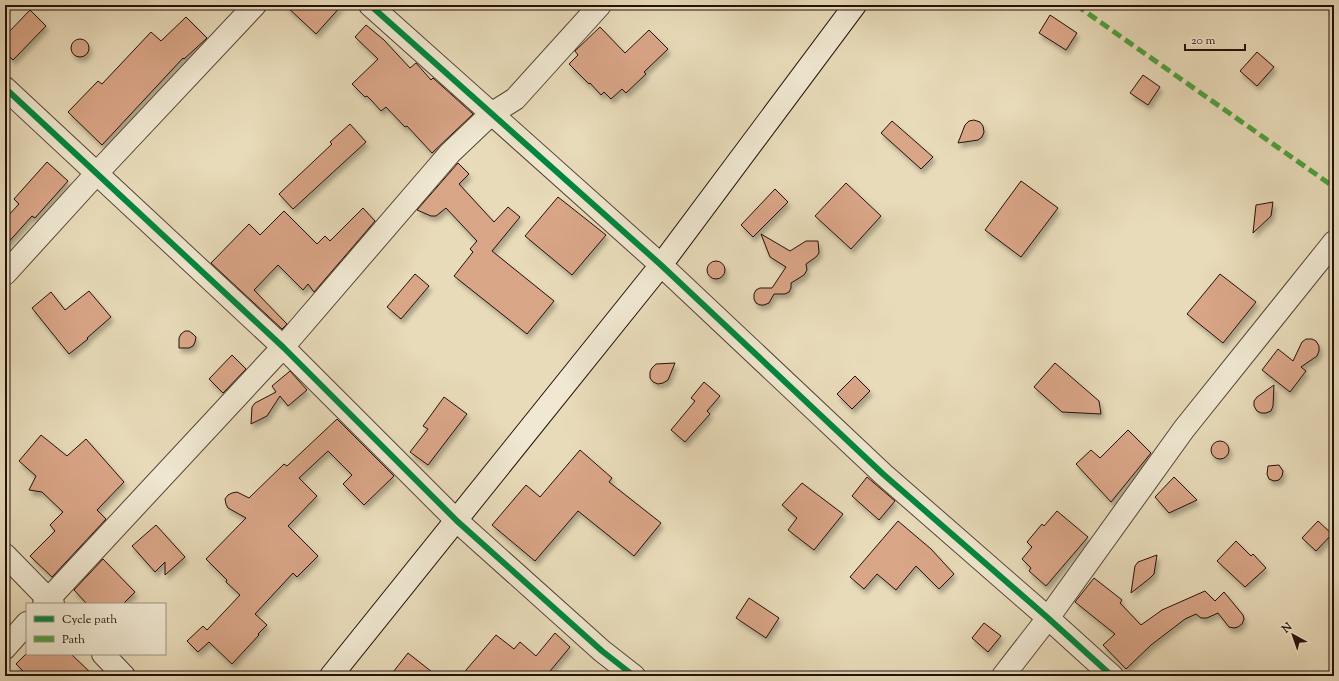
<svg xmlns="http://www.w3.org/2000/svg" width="1339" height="681" font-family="'Sorts Mill Goudy',serif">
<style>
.building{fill:#d9a587;stroke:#25110a;filter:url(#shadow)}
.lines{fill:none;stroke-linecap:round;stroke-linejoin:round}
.minor-casing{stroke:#564436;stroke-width:24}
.secondary-casing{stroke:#25110a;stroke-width:24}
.minor{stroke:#f0e8d2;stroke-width:22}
.secondary{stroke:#f0e8d2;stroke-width:22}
.quiet{stroke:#50a03e;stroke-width:5;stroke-dasharray:10 5;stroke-linecap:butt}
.cycleway-casing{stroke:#f0e8d2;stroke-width:8}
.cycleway{stroke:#00873e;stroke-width:6}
</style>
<defs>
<filter id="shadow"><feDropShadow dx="2.5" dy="4.5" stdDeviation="2" flood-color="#0004"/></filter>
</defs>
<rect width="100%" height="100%" fill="#e8dbb9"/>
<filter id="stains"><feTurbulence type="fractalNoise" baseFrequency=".005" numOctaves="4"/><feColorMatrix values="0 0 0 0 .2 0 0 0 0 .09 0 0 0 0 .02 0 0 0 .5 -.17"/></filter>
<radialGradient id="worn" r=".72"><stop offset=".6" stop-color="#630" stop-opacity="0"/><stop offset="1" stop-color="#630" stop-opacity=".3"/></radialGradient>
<g class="building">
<path d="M285,5H342L316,34Z"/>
<path d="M30,10L46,26L13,60L5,52V36Z"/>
<path d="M1050,15L1077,33L1066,50L1039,33Z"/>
<path d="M186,17L207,38L184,59L183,58L102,145L68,112L98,81L102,84L151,32L161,41Z"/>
<path d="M366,25L384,40L410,68L416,63L431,80L433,78L473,114L432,153L407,126L405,127L386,107L381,111L372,101L367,96L365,97L352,84L378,59L355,37Z"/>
<path d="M600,27L625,53L649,30L668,49L644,72L646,74L626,93L622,89L611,99L604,92L601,95L590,83L589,84L569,64L578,55L575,51Z"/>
<circle cx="80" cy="48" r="9"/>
<path d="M1257,52L1274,67L1257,86L1240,71Z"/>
<path d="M1143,75L1160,87L1148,105L1130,93Z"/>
<path d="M974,120L980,122L983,126L984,132L982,137L978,140L958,143L965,125L969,121Z"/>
<path d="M892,121L933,157L921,169L881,133Z"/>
<path d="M350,124L366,142L293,209L279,194L332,144L330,142Z"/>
<path d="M47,162L68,181L35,218L32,216L5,246V219L19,204L14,199Z"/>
<path d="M458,163L469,174L459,184L494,222L508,207L520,217L492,251L554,301L527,334L454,276L473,252L470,249L477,241L446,208L436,216H431L417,210Z"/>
<path d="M1021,181L1058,208L1021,257L985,230Z"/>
<path d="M846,183L881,216L851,249L815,216Z"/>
<path d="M775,189L788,202L753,237L741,225Z"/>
<path d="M558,197L606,235L572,275L525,236Z"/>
<path d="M1273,202L1271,216L1253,233L1256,205Z"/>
<path d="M363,208L375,221L314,292L308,284L303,290L278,265L254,290L287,324L282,329L211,263L249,224L260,235L284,211L317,244L325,236L330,241Z"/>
<path d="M761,234L790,251L806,241H818L819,253L816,257L806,264L807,270L804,275L791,283V288L789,292L785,294H774L769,303L764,305H760L756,303L754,299V294L756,290L760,288H772L786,267L770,257Z"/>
<circle cx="716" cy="270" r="9"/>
<path d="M415,274L429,286L401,319L387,307Z"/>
<path d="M1220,274L1256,302L1223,343L1187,314Z"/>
<path d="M89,291L111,317L87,338L88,339L69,354L32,308L51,292L65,310Z"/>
<path d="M185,331H189L193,334L196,337L195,342L193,346L189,348H179V338L181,334Z"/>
<path d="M1306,339H1312L1316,341L1319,346V351L1317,356L1301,367L1306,371L1290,392L1262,370L1278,349L1293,361L1302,342Z"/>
<path d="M232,355L246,369L223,393L209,379Z"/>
<path d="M675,363L668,380L663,383L658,384L653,382L650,378V372L652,368L656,364Z"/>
<path d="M1055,363L1099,401L1101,414L1062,412L1034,387Z"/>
<path d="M290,371L307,390L288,406L280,396L267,416L251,424L252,407L255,403L276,392L272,386Z"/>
<path d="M855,376L870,391L852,409L837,394Z"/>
<path d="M704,382L720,396L707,411L710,414L685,442L671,430L695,401L691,398Z"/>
<path d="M1274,385L1273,406L1271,411L1266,413H1261L1257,411L1254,406V401L1257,397Z"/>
<path d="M444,397L467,414L428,465L410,452L428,429L423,426Z"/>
<path d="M337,419L394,476L364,505L343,484L352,475L328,451L299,478L317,496L288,526L318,556L297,577L293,573L255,614L267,625L258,634L259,635L232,664L209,642L198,652L187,641L203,626L207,630L240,595L226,582L227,580L206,559L246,518L228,508L226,504L225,499L228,495L232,493L237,492L249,498L284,464L287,466Z"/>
<path d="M1128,430L1151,453L1111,502L1076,464L1091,450L1100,458Z"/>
<path d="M41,435L67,456L86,439L124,482L97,510L106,519L52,577L30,556L55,531L50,525L63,512L42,492L29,490L36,476L19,461Z"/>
<circle cx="1220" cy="450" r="9"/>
<path d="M580,450L612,478L609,482L661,523L634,556L578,511L535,561L492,525L526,485L540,497Z"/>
<path d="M1279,465L1283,471L1282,476L1279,480L1274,481L1269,479L1267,474L1268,466Z"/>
<path d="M867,477L895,501L879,520L852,496Z"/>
<path d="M1174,477L1197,500L1169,513L1155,497Z"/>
<path d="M802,483L843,514L814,550L788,530L797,518L782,505Z"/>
<path d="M1057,511L1088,537L1046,586L1029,571L1031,568L1022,559L1032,547L1027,542L1042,524L1044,526Z"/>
<path d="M898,521L931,549L954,574L939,589L916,566L896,590L877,574L864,589L850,577Z"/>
<path d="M1318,521L1332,534L1316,551L1302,538Z"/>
<path d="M156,525L185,557L165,575V562L155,572L132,546Z"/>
<path d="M1236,541L1251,556L1253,554L1266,568L1245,587L1217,561Z"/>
<path d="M1157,555L1154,574L1150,578L1131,593L1135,566L1138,562Z"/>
<path d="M103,559L135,592L123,604H87L74,590Z"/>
<path d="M1094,578L1122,600L1120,603L1141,625L1162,610L1205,591L1215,601L1224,592L1243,615L1244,619L1242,624L1238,627L1234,628L1229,627L1218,613L1207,618H1201L1196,614L1185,619L1151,645L1126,669L1103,645L1115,634L1075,602Z"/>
<path d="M749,598L779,618L766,638L736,618Z"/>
<path d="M984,623L1001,636L988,652L972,638Z"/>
<path d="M555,633L570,647L546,676H461L496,635L514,649L520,642L536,656Z"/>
<path d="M408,653L437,676H390Z"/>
<path d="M26,654H71L94,676H28L16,664Z"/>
</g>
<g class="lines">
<defs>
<g id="minor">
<path d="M370,5L661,265L883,474L1048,618L1112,676"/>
<path d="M5,88L283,347L457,521L602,651L634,676"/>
<path d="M5,274L97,173L255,5"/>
<path d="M5,555L53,604"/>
<path d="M44,604L283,347L450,153L491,114L515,99L600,5"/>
<path d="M5,648L27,623"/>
<path d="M103,654L124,676"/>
<path d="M1003,676L1048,618L1184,429L1334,242"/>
</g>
<path id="secondary" d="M331,676L661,265L855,5"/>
</defs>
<use href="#minor" class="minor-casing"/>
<use href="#secondary" class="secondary-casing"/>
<use href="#minor" class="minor"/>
<use href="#secondary" class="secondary"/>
<path class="quiet" d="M1076,5L1334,187"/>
<defs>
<g id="cycleway">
<path d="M370,5L661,265L883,474L1048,618L1112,676"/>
<path d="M5,88L283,347L457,521L602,651L634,676"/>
</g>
</defs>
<use href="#cycleway" class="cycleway-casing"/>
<use href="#cycleway" class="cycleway"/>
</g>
<rect width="1339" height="681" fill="none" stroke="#e8dbb9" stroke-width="20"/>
<rect x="6" y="6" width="1327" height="669" fill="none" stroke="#25110a" stroke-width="2"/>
<rect x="10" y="10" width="1319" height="661" fill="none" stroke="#25110a"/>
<rect x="26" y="603" width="140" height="52" fill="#f0e8d2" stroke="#9f9282"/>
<rect x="34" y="616" width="20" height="6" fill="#00873e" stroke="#9f9282"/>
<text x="62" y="623" font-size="12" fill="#25110a">Cycle path</text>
<rect x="34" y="636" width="20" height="6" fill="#50a03e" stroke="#9f9282"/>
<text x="62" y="643" font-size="12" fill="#25110a">Path</text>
<g transform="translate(1293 635) rotate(320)" stroke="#f0e8d2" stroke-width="3" paint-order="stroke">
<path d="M0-3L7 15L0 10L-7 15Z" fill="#25110a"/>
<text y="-6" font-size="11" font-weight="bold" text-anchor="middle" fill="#25110a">N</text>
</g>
<path d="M1185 44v6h60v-6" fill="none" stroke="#25110a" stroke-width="2"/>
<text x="1191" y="44" font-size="12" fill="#25110a" stroke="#f0e8d2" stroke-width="3" paint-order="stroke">20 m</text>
<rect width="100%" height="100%" filter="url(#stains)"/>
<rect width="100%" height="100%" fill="url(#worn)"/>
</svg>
